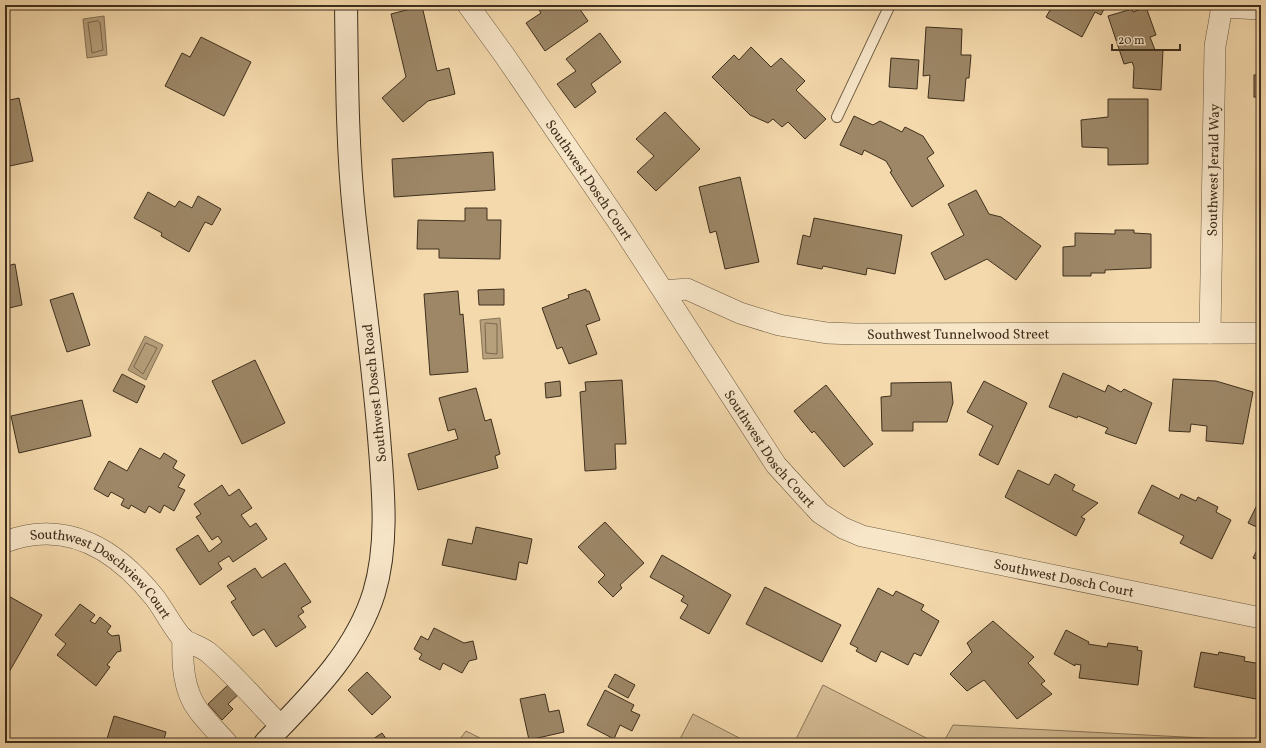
<svg xmlns="http://www.w3.org/2000/svg" width="1266" height="748" font-family="Vollkorn,serif">
<style>
.green{fill:#d5bc94;stroke:#8a7658}
.water{fill:#b69f7b;stroke:#867255}
.lines{fill:none;stroke-linecap:round;stroke-linejoin:round}
.shore{stroke:#7a674c;stroke-width:1}
.building{fill:#9d8767;stroke:#3e2f1c}
.lane-casing{stroke:#6c5a40;stroke-width:12}
.street-casing{stroke:#6c5a40;stroke-width:22}
.secondary-casing{stroke:#3e2f1c;stroke-width:24}
.lane{stroke:#f8e6c9;stroke-width:10}
.street{stroke:#f8e6c9;stroke-width:21}
.secondary{stroke:#f8e6c9;stroke-width:22}
.labels{text-anchor:middle;stroke-width:3;stroke-linejoin:round;paint-order:stroke}
.street-label{font-size:14px;fill:#3e2f1c;stroke:#f8e6c9}
</style>
<rect width="100%" height="100%" fill="#f4d9ac"/>
<filter id="stains"><feTurbulence type="fractalNoise" baseFrequency=".005" numOctaves="4"/><feColorMatrix values="0 0 0 0 .2 0 0 0 0 .09 0 0 0 0 .02 0 0 0 .5 -.17"/></filter>
<radialGradient id="worn" r=".72"><stop offset=".6" stop-color="#630" stop-opacity="0"/><stop offset="1" stop-color="#630" stop-opacity=".3"/></radialGradient>
<g class="green">
<path d="M823,685L936,743H794Z"/>
<path d="M693,714L749,743H678Z"/>
<path d="M953,725L1261,741V743H943Z"/>
<path d="M466,731L490,743H457Z"/>
</g>
<g class="water">
<path d="M104,16L107,55L87,58L83,19Z"/>
<path d="M500,318L503,358L483,359L480,320Z"/>
<path d="M145,336L163,345L146,380L128,370Z"/>
</g>
<g class="lines">
<g class="shore">
<path d="M98,21L100,23L103,50L92,53L88,23Z"/>
<path d="M486,323L497,324V354L486,353L485,325Z"/>
<path d="M146,343L157,348L143,374L134,367Z"/>
</g>
</g>
<g class="building">
<path d="M536,5H577L588,21L545,51L526,23L541,13Z"/>
<path d="M958,5H969L965,10Z"/>
<path d="M1053,5H1106L1101,15L1095,12L1082,37L1046,17Z"/>
<path d="M422,6L437,71L449,68L455,94L428,101L403,122L382,98L406,77L391,14Z"/>
<path d="M1146,7L1156,35L1150,37L1155,50H1163L1161,90L1133,88L1134,67L1132,62L1124,64L1108,16L1132,9L1133,12Z"/>
<path d="M926,27L962,29L961,55H971L969,78H966L964,101L928,98L930,75L923,76Z"/>
<path d="M600,33L621,62L591,84L596,92L575,108L557,84L576,71L566,59Z"/>
<path d="M201,37L251,62L224,116L165,86L182,53L190,57Z"/>
<path d="M751,47L771,67L781,58L805,81L796,90L826,119L805,139L788,122L782,127L773,119L768,123L750,115L712,77L734,55L739,60Z"/>
<path d="M891,58L919,60L917,89L889,87Z"/>
<rect x="1254" y="75" width="7" height="22"/>
<path d="M19,98L33,161L5,167V101Z"/>
<path d="M1108,99H1148V164L1108,165V148L1082,147L1081,120L1108,117Z"/>
<path d="M665,112L700,149L656,191L637,172L654,156L636,139Z"/>
<path d="M854,116L873,125L880,121L902,132L905,127L923,136L934,153L927,158L944,186L912,207L890,172L892,171L886,161L864,150L862,155L840,145Z"/>
<path d="M493,152L495,190L394,197L392,159Z"/>
<path d="M740,177L759,262L725,269L716,231L710,233L699,187Z"/>
<path d="M976,190L989,214L1001,217L1041,246L1016,280L987,259L945,280L931,253L964,235L948,204Z"/>
<path d="M1257,190H1261V249H1258Z"/>
<path d="M148,192L175,207L179,201L192,208L198,196L221,209L212,225L205,222L189,252L161,236L162,233L134,218Z"/>
<path d="M465,208H487V220H501L500,259L439,258V249H417L418,220L465,221Z"/>
<path d="M814,218L902,235L895,274L867,268L866,275L823,266L822,269L797,264L803,235L810,237Z"/>
<path d="M1115,230H1134V233L1151,234V268L1105,270V273H1091V276H1063V247L1075,246V233L1115,234Z"/>
<path d="M5,259L6,266L15,264L22,305L5,309Z"/>
<path d="M504,289V305H479L478,290Z"/>
<path d="M586,289V291H589L600,320L586,325L597,354L569,364L562,347L557,349L542,308L569,298L568,295Z"/>
<path d="M458,291L460,315L463,314L468,372L430,375L424,294Z"/>
<path d="M73,293L90,345L67,352L50,300Z"/>
<path d="M255,360L285,423L242,444L212,381Z"/>
<path d="M1063,373L1105,392L1108,385L1121,392L1124,389L1152,403L1136,444L1105,433L1108,428L1078,416L1077,418L1049,407Z"/>
<path d="M122,374L145,386L137,403L113,391Z"/>
<path d="M1173,379L1216,381L1253,392L1243,444L1206,441L1207,426L1191,424L1190,432L1169,431Z"/>
<path d="M622,380L626,444H615L616,469L585,471L580,392L586,391L585,382Z"/>
<path d="M560,381L561,396L546,398L545,383Z"/>
<path d="M984,381L1027,403L998,465L979,455L993,426L967,412Z"/>
<path d="M951,382L953,403L947,422H913V431H882L881,397L891,396V383Z"/>
<path d="M826,385L873,444L844,467L814,431L812,433L794,411Z"/>
<path d="M476,388L485,421L491,419L500,454L495,456L498,468L418,490L408,454L458,439L455,429L448,431L439,398Z"/>
<path d="M82,400L91,436L19,453L11,416Z"/>
<path d="M140,448L160,459L164,453L177,461L173,468L185,475L178,487L185,490L174,511L164,505L160,513L149,506L145,513L131,505L129,509L121,505L124,499L111,492L108,497L94,489L109,461L127,471Z"/>
<path d="M1018,470L1049,485L1055,474L1075,485L1072,490L1098,503L1081,517L1085,519L1076,536L1005,497Z"/>
<path d="M222,485L229,496L239,489L252,508L241,515L250,527L256,523L267,539L233,562L229,556L218,563L222,569L200,585L176,549L198,535L209,552L222,542L218,536L212,540L196,517L201,514L194,504Z"/>
<path d="M1152,485L1179,499L1181,494L1196,501L1198,497L1218,507L1216,512L1231,520L1212,559L1180,543L1184,536L1138,513Z"/>
<path d="M1261,497V529L1248,523Z"/>
<path d="M605,522L644,563L620,585L622,588L613,597L598,582L605,575L578,547Z"/>
<path d="M476,527L532,539L527,564L519,562L516,580L442,565L448,539L472,544Z"/>
<path d="M1261,542V561L1253,558Z"/>
<path d="M662,555L731,595L709,634L680,618L688,605L681,601L684,596L650,577Z"/>
<path d="M285,563L311,602L301,608L304,612L298,616L306,627L276,647L264,629L253,636L231,602L236,599L227,586L255,568L262,578Z"/>
<path d="M765,587L841,625L822,662L746,624Z"/>
<path d="M878,588L893,596L896,591L924,605L921,610L939,621L921,656L914,653L908,665L881,651L876,662L856,651L858,648L850,644Z"/>
<path d="M5,594L42,615L5,679Z"/>
<path d="M80,604L95,615L90,621L95,624L100,617L111,626L107,632L112,636L119,635L121,651L117,652L107,665L110,667L96,686L57,655L66,644L55,635Z"/>
<path d="M993,621L1034,657L1028,663L1045,681L1041,684L1052,694L1017,719L984,680L967,691L950,674L972,652L967,643Z"/>
<path d="M434,628L464,643L473,641L477,659L469,661L462,673L443,663L440,670L419,659L422,654L414,649L421,636L428,640Z"/>
<path d="M1066,630L1089,642L1088,644L1107,647L1108,643L1138,647L1137,650L1142,651L1138,685L1079,678L1081,665L1075,664V666L1054,654Z"/>
<path d="M1201,652L1218,655L1219,652L1245,657L1244,661L1261,664V700L1194,687Z"/>
<path d="M367,672L391,697L372,715L348,690Z"/>
<path d="M615,674L635,685L628,698L608,687Z"/>
<path d="M230,683L240,693L228,704L233,709L222,720L208,704Z"/>
<path d="M605,690L634,705L631,711L640,715L632,731L620,725L614,739L587,725Z"/>
<path d="M545,694L549,712L559,710L564,732L529,740L520,699Z"/>
<path d="M114,716L166,732L163,743L106,742Z"/>
<path d="M382,733L389,743H367Z"/>
<path d="M358,739L361,743H351Z"/>
</g>
<g class="lines">
<defs>
<path id="lane" d="M837,117L890,5"/>
<g id="street">
<path id="s1" d="M468,5L505,56L621,226L776,465L820,513L843,528L862,536L1261,618"/>
<path d="M1219,5L1222,7L1261,9"/>
<path id="s2" d="M664,291L687,289L740,313L779,325L827,333L856,334L1261,333"/>
<path id="s3" d="M1210,333L1215,46L1222,7"/>
<path id="s4" d="M5,542C67,518 117,550 155,598C164,610 172,626 182,638C189,644 201,646 209,653C235,675 257,702 281,726"/>
<path d="M183,638C182,662 183,690 198,710C207,722 217,732 227,743"/>
</g>
<path id="secondary" d="M265,743C308,698 355,654 374,593C389,543 383,488 379,437C373,362 362,287 354,212C347,144 347,74 346,5"/>
</defs>
<use href="#lane" class="lane-casing"/>
<use href="#street" class="street-casing"/>
<use href="#secondary" class="secondary-casing"/>
<use href="#lane" class="lane"/>
<use href="#street" class="street"/>
<use href="#secondary" class="secondary"/>
</g>
<g class="labels">
<g class="street-label">
<text dy="5" stroke="none"><textPath href="#s3" startOffset="163">Southwest Jerald Way</textPath></text>
<text dy="5" stroke="none"><textPath href="#s1" startOffset="213">Southwest Dosch Court</textPath></text>
<text dy="5" stroke="none"><textPath href="#s2" startOffset="302">Southwest Tunnelwood Street</textPath></text>
<text transform="translate(374 393) rotate(-96)" y="5">Southwest Dosch Road</text>
<text dy="5" stroke="none"><textPath href="#s1" startOffset="537">Southwest Dosch Court</textPath></text>
<text dy="5" stroke="none"><textPath href="#s1" startOffset="873">Southwest Dosch Court</textPath></text>
<text dy="5" stroke="none"><textPath href="#s4" startOffset="111">Southwest Doschview Court</textPath></text>
</g>
</g>
<rect width="1266" height="748" fill="none" stroke="#f4d9ac" stroke-width="20"/>
<rect x="6" y="6" width="1254" height="736" fill="none" stroke="#3e2f1c" stroke-width="2"/>
<rect x="10" y="10" width="1246" height="728" fill="none" stroke="#3e2f1c"/>
<path d="M1112 44v6h68v-6" fill="none" stroke="#3e2f1c" stroke-width="2"/>
<text x="1118" y="44" font-size="12" fill="#3e2f1c" stroke="#f8e6c9" stroke-width="3" paint-order="stroke">20 m</text>
<rect width="100%" height="100%" filter="url(#stains)"/>
<rect width="100%" height="100%" fill="url(#worn)"/>
</svg>
